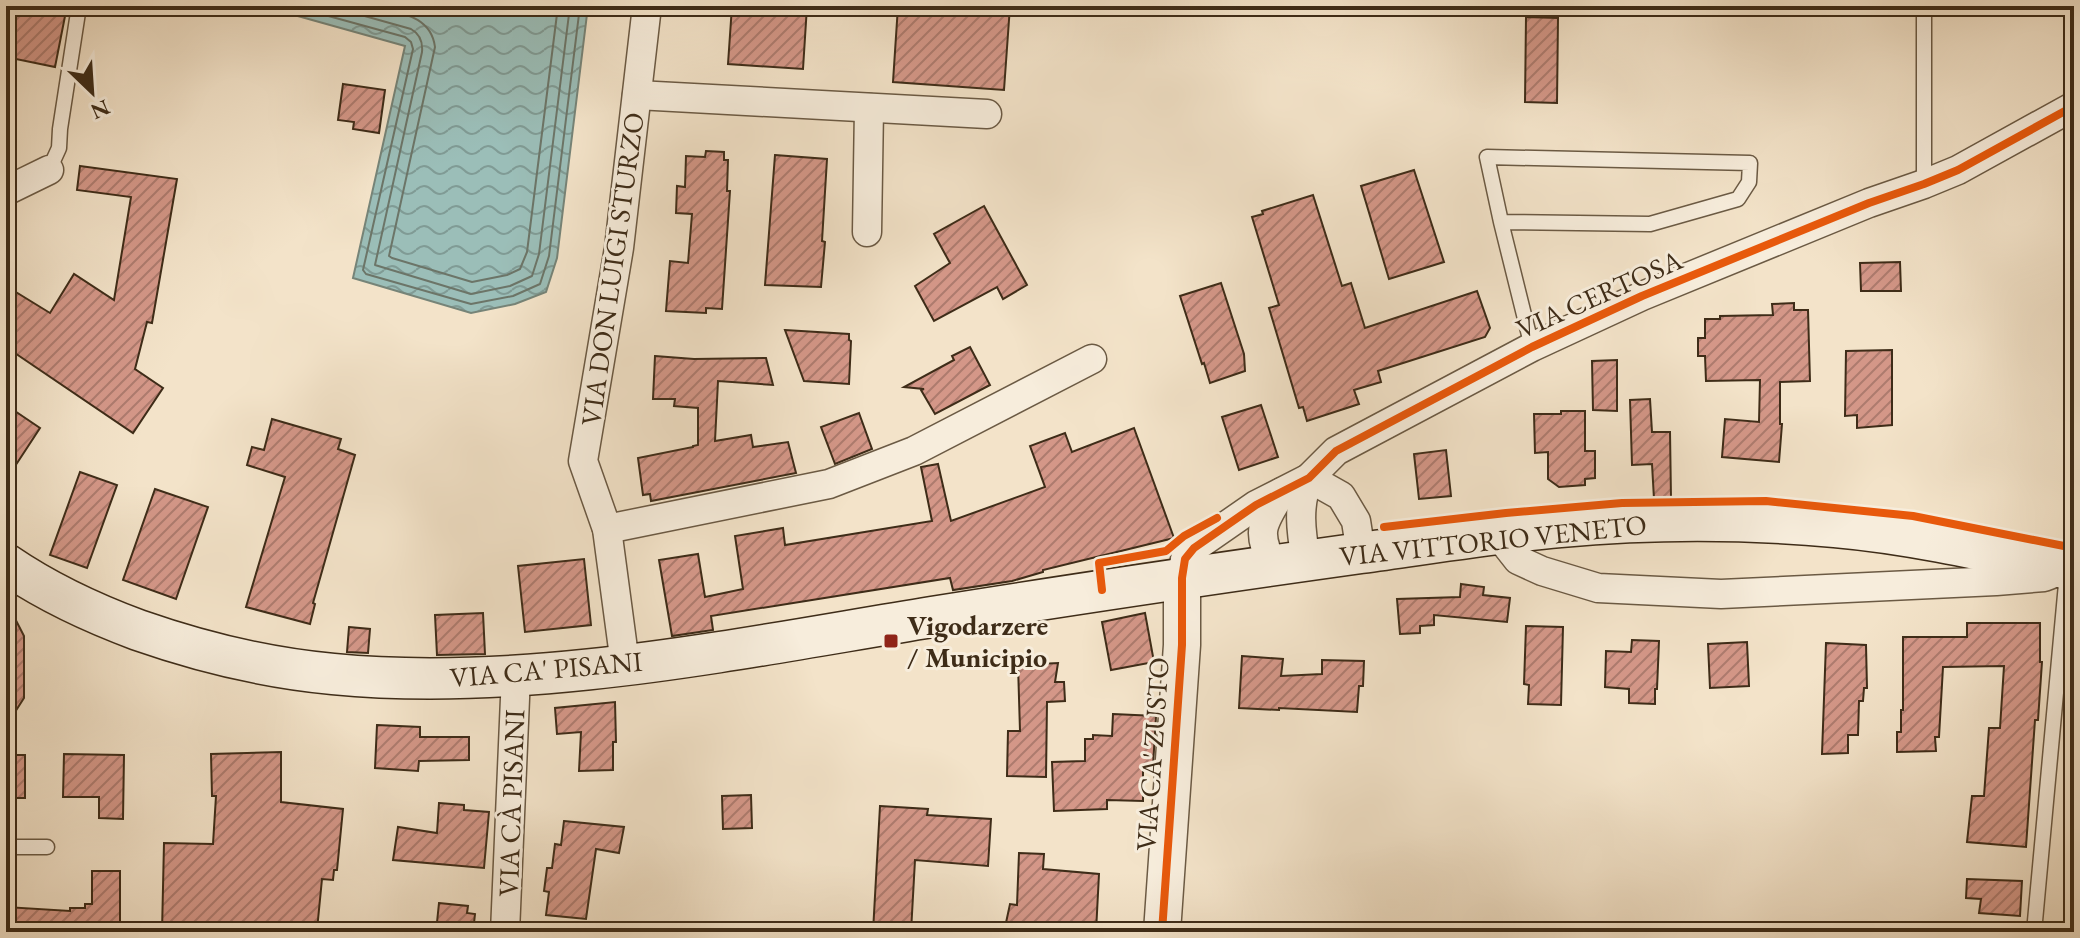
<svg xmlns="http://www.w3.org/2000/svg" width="2080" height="938" font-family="'EB Garamond',serif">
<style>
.water{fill:url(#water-waves);stroke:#768478;stroke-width:2}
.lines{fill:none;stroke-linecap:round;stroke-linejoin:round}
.shore{stroke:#6c7568;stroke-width:2}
.building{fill:url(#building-hatch);stroke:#3e2c18;stroke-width:2}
.service-casing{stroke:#6b5a44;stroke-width:17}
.minor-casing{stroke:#6b5a44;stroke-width:31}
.tertiary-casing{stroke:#6b5a44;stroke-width:39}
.secondary-casing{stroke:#3e2c18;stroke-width:43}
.service{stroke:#f7eddc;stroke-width:14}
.minor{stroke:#f7eddc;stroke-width:28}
.tertiary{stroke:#f7eddc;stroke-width:36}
.secondary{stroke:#f7eddc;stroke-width:40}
.cycleway-casing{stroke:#f7eddc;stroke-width:13}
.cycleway{stroke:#e8590c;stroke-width:8}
.poi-dot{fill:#8f2418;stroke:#f7eddc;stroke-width:3}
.labels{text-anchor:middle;stroke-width:6;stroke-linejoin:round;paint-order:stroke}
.street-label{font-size:28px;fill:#3e2c18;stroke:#f7eddc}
.poi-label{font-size:28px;font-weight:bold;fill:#3e2c18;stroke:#f7eddc;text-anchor:start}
</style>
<defs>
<pattern id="water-waves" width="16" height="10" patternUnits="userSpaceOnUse" patternTransform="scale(2)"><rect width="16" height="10" fill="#9bbeb8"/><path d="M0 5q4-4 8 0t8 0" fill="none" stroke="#809b95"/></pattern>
<pattern id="building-hatch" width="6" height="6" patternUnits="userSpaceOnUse" patternTransform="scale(2)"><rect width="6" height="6" fill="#d49788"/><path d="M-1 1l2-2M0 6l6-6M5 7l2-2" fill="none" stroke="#ad7b6e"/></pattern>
</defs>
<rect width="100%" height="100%" fill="#f3e3c9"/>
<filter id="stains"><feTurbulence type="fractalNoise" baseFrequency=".0025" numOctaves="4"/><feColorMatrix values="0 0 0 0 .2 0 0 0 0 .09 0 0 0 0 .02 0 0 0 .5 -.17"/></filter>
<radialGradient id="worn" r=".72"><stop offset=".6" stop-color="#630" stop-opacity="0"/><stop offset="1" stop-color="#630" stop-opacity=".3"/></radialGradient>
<path class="water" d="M262,6H588L557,258L546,292L515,304L471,313L353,278L405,46Z"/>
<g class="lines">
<g class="shore">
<path d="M292,6L405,37L411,42L413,49L363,270L366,274L471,304L513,296L540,284L549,256L580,6"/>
<path d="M329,6L411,29C420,34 423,41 422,52L375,265L471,294L510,286L532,276L539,254L570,6"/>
<path d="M374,6C399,13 431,15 435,47L389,256L392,258L472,282L507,275L520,269L527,252L558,6"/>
</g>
</g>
<g class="building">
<path d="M6,6H67L55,67L6,57Z"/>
<path d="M732,6H807L803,69L728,64Z"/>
<path d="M898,6H1010L1004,90L893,82Z"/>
<path d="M1526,17L1558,18L1557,103L1525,102Z"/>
<path d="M343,84L385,90L379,133L353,129L354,122L338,120Z"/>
<path d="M706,151L724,152V160H728L727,191H730L722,309L706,308V313L666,311L670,261L688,263L692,214L676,213L677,186L685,187L686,156L705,157Z"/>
<path d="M775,155L827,159L822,241L825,242L821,287L765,285Z"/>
<path d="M80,166L177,179L152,323L147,322L135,369L163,388L133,433L6,347V286L50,313L74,274L114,300L131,197L77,190Z"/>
<path d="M1414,170L1444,262L1389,279L1361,186Z"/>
<path d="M1313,195L1342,286L1351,283L1365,328L1477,291L1490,328L1485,337L1378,371L1381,382L1354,390L1359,404L1307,421L1303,407L1299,408L1269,308L1279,305L1252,217L1263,214L1262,211Z"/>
<path d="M984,206L1027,285L1003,299L997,287L934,321L915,286L950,263L934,234Z"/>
<path d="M1900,262L1901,291H1861L1860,263Z"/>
<path d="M1221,283L1244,354L1245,371L1210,383L1204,363L1202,364L1180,296Z"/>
<path d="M1794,303V310H1808L1810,381L1780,382V424H1782L1779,462L1722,457L1725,419L1759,422L1760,380L1706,381L1705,356H1698V338H1705V319H1720V316L1773,315L1772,304Z"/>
<path d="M785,330L849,334V340L851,341L849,384L804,381Z"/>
<path d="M970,347L990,385L935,414L921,390L924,389L904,387L954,360L952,356Z"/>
<path d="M1892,350V425L1857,428V415L1845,416L1846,351Z"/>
<path d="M655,356L694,359L766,358L773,385L718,381L715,441L751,435L753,447L788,442L796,473L651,501L650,494L643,495L638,458L693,447V446L698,445V408L674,406L675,399H653Z"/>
<path d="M1617,360V411L1593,410L1592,361Z"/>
<path d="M1650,399L1652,432H1670L1671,498L1654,499L1652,464L1632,465L1630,400Z"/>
<path d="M6,405L40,428L6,480Z"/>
<path d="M1261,405L1278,457L1239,470L1222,417Z"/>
<path d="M1561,411H1585V451H1595V478L1585,479V485L1559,487L1548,479V452L1535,453L1534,414H1561Z"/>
<path d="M859,413L872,449L835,464L821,427Z"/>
<path d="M272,419L341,439L338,449L355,455L313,603L315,604L310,624L246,607L285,477L247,465L252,447L264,450Z"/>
<path d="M1134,428L1174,538L1043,570V572L1012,581L953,590L950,578L711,616L713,630L672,636L659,560L698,554L705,597L743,589L735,536L783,528L785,545L932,521L921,467L938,464L951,521L1045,487L1030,446L1065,433L1072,452Z"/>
<path d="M1446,450L1451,496L1419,499L1414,454Z"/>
<path d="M80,472L117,485L87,568L50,555Z"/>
<path d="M155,489L208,507L176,599L123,580Z"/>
<path d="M584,559L591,625L525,632L518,566Z"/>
<path d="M1461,584L1484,587L1483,595L1510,598L1507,622L1434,615V625L1420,626V633L1400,634L1397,599L1460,597Z"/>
<path d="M6,601L24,636V698L6,726Z"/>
<path d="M483,613L485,654L437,655L435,615Z"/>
<path d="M1145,613L1154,662L1111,670L1102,622Z"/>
<path d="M1967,623H2040V662H2042L2038,720H2035L2026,847L1967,842L1972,796H1984L1989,728H2000L2004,666L1943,667L1939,737H1935L1936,751L1897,752V732H1901V710H1903V637H1967Z"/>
<path d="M1526,626L1563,627L1561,705L1528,704L1529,685L1524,684Z"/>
<path d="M349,627L370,629L368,653L347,652Z"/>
<path d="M1632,640L1659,641L1657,689H1655V704L1629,703V689L1605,687L1606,651L1631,652Z"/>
<path d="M1747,642L1749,686L1710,688L1708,644Z"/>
<path d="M1826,643L1866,645L1867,688H1864L1863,701H1859L1858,735H1848V753L1822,754Z"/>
<path d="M1242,656L1283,659L1281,676L1322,674V660L1364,661L1363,686H1359L1357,712L1279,708V710L1239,708Z"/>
<path d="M1058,663L1055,682H1064L1065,701L1047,702L1046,777L1007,776L1008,731H1020L1018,665Z"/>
<path d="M615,702L616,742H613V770L579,771L581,732L557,734L555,708Z"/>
<path d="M1113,714L1156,716L1153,766L1143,765V801L1107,800V809L1054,811L1052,762L1085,761V739H1093V735L1112,736Z"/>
<path d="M377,725L420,727V737H469V760L419,761L418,771L375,768Z"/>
<path d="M281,752V802L343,809L337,870H334L333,880L322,879L317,930L270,925V932H162L164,843L213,844L216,796H212L211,754Z"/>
<path d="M64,754L124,755L123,819L99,818V797H63Z"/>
<rect x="6" y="755" width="19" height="43"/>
<path d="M751,795L752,828L723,829L722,796Z"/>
<path d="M439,803L464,805V810L489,812L484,868L393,860L398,827L437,833Z"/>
<path d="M880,806L928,809L927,815L991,819L988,866L915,860L911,932H873Z"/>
<path d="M564,821L624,827L619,853L596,849L586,919L546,915L549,892L544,891L547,868H552L555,844L561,845Z"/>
<path d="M1019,853L1044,854L1043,869L1099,874L1096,932H1004L1010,904L1017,905Z"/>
<path d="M92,871H120V932H6V907L70,911V908H85V904H92Z"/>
<path d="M1967,879L2022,881L2020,916L1979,913L1981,899L1966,898Z"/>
<path d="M439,903L468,906L467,913L475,914L473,932H436Z"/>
</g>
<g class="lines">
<defs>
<g id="service">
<path d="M49,170L59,148L60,129L79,6"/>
<path d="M1924,184V6"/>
<path d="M1501,222L1487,157L1750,163L1749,182L1738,199L1650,224L1501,222L1532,347"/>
<path d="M6,847H47"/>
<path d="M2034,932L2067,573"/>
</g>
<g id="minor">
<path d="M637,95L987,114"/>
<path d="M6,191L49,170"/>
<path d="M867,232L869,108"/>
<path d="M1309,478L1341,496L1356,521L1361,553"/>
<path d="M607,529L829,484L914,451L1092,359"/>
<path d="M1504,533L1507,546L1518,560L1542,571L1598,588L1721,594L1996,581L2044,577L2060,571"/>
<path d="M1306,560C1301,532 1297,505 1309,478"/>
<path d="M1273,565C1255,531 1263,523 1282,492"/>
<path d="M1182,578L1185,559L1194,548L1256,505L1309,478L1336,451L1532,347L1642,296L1869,203L1924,184L1958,170L2074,106"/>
<path d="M625,664L607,529L583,461L619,248L647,6"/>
<path d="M505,932L516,675"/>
</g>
<path id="tertiary" d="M1162,932L1182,645V578"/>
<path id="secondary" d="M6,564C47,592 92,613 138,630C201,652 267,668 333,674C528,693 740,648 932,617C1075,594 1218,573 1361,553C1427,544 1493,533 1560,527C1649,519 1746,519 1835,527C1915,534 1995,553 2074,570"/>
</defs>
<use href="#service" class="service-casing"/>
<use href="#minor" class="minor-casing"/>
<use href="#tertiary" class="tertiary-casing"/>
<use href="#secondary" class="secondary-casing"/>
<use href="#service" class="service"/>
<use href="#minor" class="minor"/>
<use href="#tertiary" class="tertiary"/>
<use href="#secondary" class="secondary"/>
<defs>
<g id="cycleway">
<path d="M1384,527L1506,513L1622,503L1766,501L1913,516L2074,548"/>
<path d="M1102,590L1099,563L1166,551L1184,536L1217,518"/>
<path d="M1162,932L1182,645V578L1185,559L1194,548L1256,505L1309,478L1336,451L1532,347L1642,296L1869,203L1924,184L1958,170L2074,106"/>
</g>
</defs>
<use href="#cycleway" class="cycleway-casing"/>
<use href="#cycleway" class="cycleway"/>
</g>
<rect class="poi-dot" x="883" y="633" width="16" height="16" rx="4"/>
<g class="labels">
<g class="street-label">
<text transform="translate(612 269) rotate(-82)" y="10">VIA DON LUIGI STURZO</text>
<text transform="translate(1599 294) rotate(-24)" y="10">VIA CERTOSA</text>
<text transform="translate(1493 540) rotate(-6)" y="10">VIA VITTORIO VENETO</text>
<text transform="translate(546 669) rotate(-5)" y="10">VIA CA' PISANI</text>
<text transform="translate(1152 754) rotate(-86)" y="10">VIA CA' ZUSTO</text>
<text transform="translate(511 803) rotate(-88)" y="10">VIA CÀ PISANI</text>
</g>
<g class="poi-label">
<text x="907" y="635">Vigodarzere<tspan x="907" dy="32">/ Municipio</tspan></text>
</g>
</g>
<rect width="2080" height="938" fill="none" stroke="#f3e3c9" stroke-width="32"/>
<rect x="8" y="8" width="2064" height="922" fill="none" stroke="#3e2c18" stroke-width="4"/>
<rect x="16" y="16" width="2048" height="906" fill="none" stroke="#3e2c18" stroke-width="2"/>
<g transform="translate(92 92) rotate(155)" stroke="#f7eddc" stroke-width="6" paint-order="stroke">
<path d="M0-6L14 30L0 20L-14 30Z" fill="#3e2c18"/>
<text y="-12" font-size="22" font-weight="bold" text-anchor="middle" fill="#3e2c18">N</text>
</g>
<rect width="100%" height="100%" filter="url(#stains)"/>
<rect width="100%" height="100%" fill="url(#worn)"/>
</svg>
